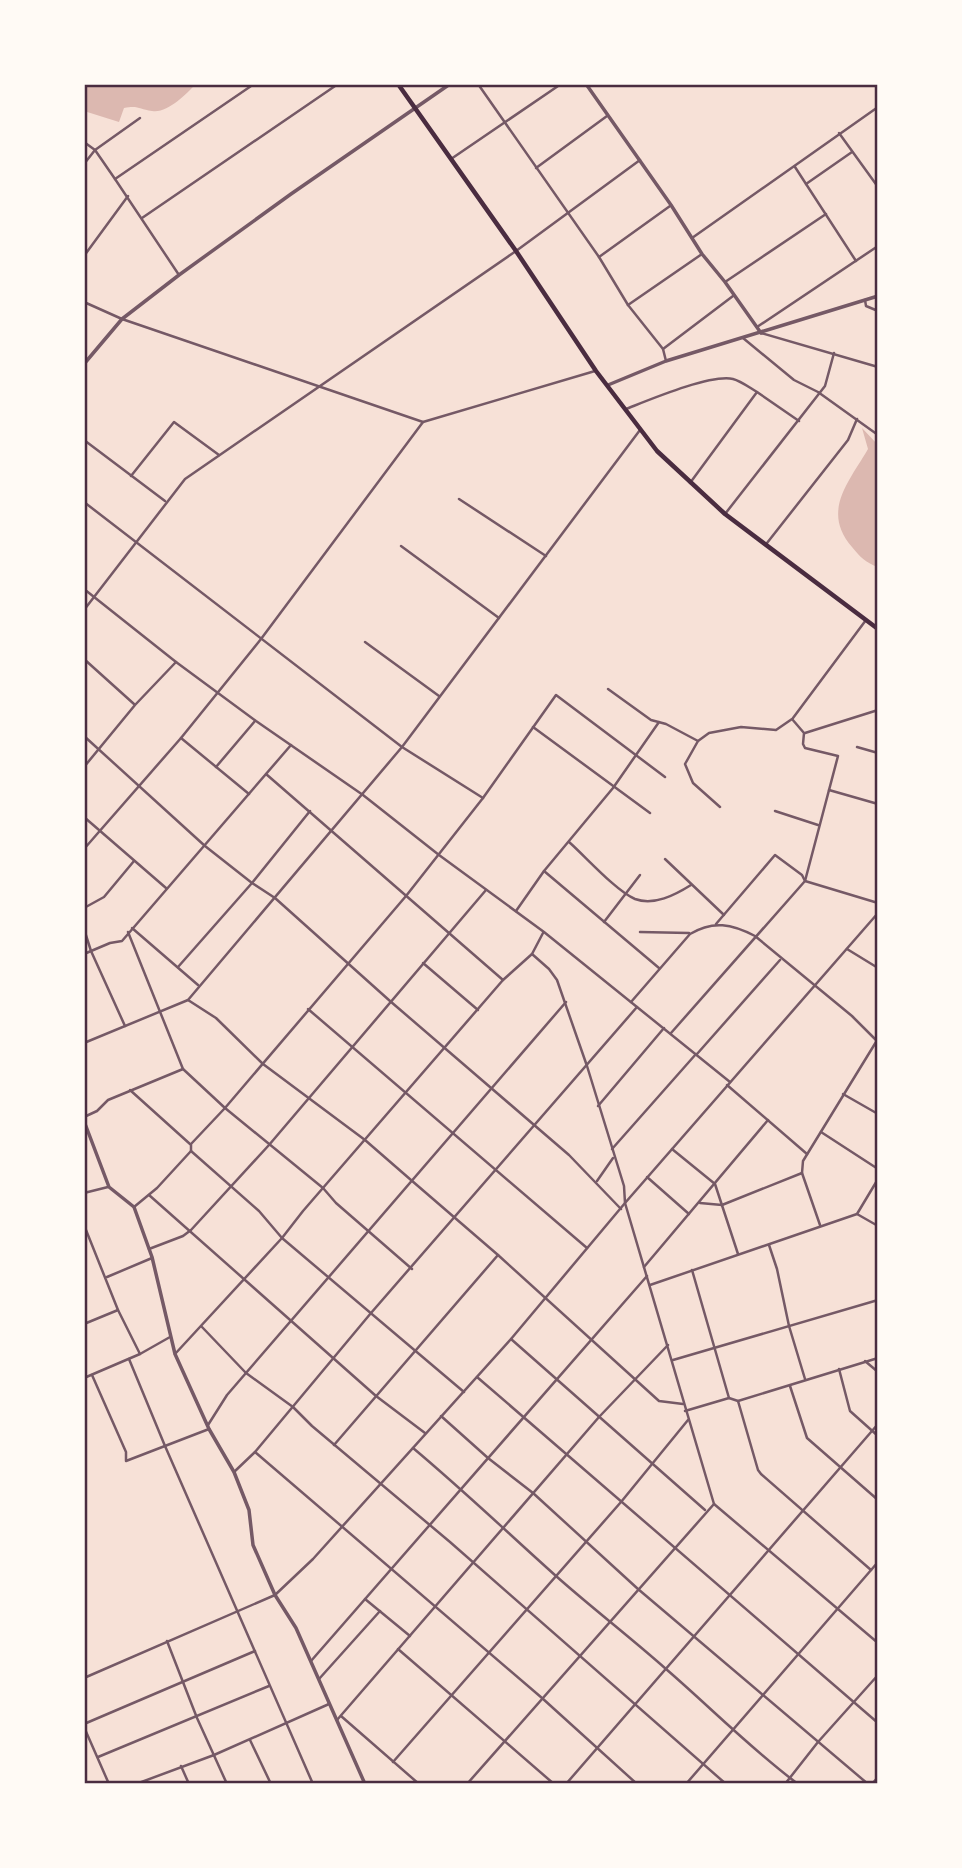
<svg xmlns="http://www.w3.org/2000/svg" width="962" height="1868" font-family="Literata,serif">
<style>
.water{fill:#dcb8b0}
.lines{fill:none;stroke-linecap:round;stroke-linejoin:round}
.minor{stroke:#755966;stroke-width:2.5}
.tertiary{stroke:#755966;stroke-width:3.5}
.primary{stroke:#4a2c40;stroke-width:4.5}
.neatline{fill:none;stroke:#4a2c40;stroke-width:2.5}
</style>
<rect width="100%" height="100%" fill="#f7e1d7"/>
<g class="water">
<path d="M84,84H196C186,94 167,114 152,111C139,109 138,105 124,108L119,122L84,111Z"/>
<path d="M862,428L878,445L875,464L878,474V567C866,563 860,557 852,547C821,511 849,482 868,449Z"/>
</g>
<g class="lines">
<g class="minor">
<path d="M478,84L599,257L628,305L663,349L666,361"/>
<path d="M839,133L878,187"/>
<path d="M84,142L95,150L115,179L179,275"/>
<path d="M451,159L561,84"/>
<path d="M84,164L95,150L140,118"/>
<path d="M795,167L856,261"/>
<path d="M536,168L607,116"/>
<path d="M115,179L254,84"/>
<path d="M806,184L852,152"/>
<path d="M142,218L338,84"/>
<path d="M692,238L878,107"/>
<path d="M84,256L128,196"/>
<path d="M599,257L670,206"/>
<path d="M725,282L826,214"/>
<path d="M865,300L866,306L878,311"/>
<path d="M84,302L122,319L423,422L595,371"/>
<path d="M628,305L702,254"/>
<path d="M757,327L878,246"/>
<path d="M761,333L878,367"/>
<path d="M743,338L794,380L818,392L878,435"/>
<path d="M663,349L733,296"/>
<path d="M626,409C649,400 710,374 733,379C741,381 750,388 757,392"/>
<path d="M84,440L165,501"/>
<path d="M131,476L174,422L219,455"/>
<path d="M690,483L757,392L799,421"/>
<path d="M459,499L546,556"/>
<path d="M84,502L402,747L483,798"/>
<path d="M725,514L825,386L834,353"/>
<path d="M767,543L848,440L857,419"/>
<path d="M401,546L499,618"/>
<path d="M84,589L176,662L256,721L363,795L439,855L544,932L730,1082"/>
<path d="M84,610L185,479L516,251L640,160"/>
<path d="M365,642L439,696"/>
<path d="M84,659L134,704"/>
<path d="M608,689L651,720L666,724L698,741"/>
<path d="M793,718L866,620"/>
<path d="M533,727L650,813"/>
<path d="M805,733L878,710"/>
<path d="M84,736L205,846L252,883L275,898L390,1001L569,1155L621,1209"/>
<path d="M181,738L249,794"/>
<path d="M857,747L878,753"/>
<path d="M84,767L135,705L176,662"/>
<path d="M216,767L255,721"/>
<path d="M266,774L503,980"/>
<path d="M829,790L878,804"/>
<path d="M775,811L818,825"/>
<path d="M84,817L166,888"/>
<path d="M569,842C585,856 616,891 635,899C654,906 675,895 691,885"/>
<path d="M84,849L181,738L261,639L423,422"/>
<path d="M665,859L724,915"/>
<path d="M544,871L659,968"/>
<path d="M84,908L104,897L134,861"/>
<path d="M516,911L544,871L613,788L659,722"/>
<path d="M604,922L640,875"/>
<path d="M716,924L775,855L802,875L805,881L878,903"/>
<path d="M132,928L198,985"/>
<path d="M84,929L91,951L125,1026"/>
<path d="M128,932L183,1069"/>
<path d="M640,932L689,933"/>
<path d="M847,949L878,968"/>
<path d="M84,954L110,943L122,941L291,745"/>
<path d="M532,954L549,969L557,980L587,1066L624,1186L625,1203L714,1504L878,1643"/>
<path d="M423,963L478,1010"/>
<path d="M178,967L252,883L310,811"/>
<path d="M188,1000L216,1018L263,1064L365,1140L411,1180L498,1255L659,1401L683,1404"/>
<path d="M631,1002L690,934C713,920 732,924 755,936L852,1016L878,1042"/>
<path d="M308,1009L587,1248"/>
<path d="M671,1033L805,881L838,756L805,748L803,744L804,733L792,719L776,730L741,727L709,733L698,741L685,764L693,783L720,807"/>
<path d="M84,1043L188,1000L402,747L640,430"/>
<path d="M697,1054L780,960"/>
<path d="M727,1085L807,1154"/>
<path d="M130,1090L190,1144"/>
<path d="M843,1094L878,1114"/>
<path d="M598,1106L664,1028"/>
<path d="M84,1117L97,1111L108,1100L183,1069L225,1108L323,1188L336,1203L412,1269"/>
<path d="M821,1132L878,1169"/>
<path d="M612,1149L696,1054"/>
<path d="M672,1149L715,1184L738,1254"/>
<path d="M191,1151L259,1211L282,1238L464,1392"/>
<path d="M647,1177L689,1214"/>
<path d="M597,1181L613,1158"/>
<path d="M84,1193L108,1187"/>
<path d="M149,1195L376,1396L425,1433"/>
<path d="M700,1203L722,1205L802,1173"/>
<path d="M134,1207L157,1188L191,1151V1144L225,1108L406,896L483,798L556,695L665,777"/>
<path d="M857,1214L878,1226"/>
<path d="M84,1225L118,1310L140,1354"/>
<path d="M820,1225L802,1173L803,1161L876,1042"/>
<path d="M769,1245L777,1269L789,1326L805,1379"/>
<path d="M149,1249L183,1236L191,1230L269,1145L486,890"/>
<path d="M644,1267L768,1120"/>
<path d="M692,1270L729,1398"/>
<path d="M107,1277L152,1258"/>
<path d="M650,1285L857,1214L878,1179"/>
<path d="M84,1324L118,1310"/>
<path d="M202,1327L246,1373L293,1407L312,1426L450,1542L726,1784"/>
<path d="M511,1339L705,1510"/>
<path d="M175,1354L282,1238L303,1211L503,980L532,954L543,933"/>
<path d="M129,1359L165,1446L313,1784"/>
<path d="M673,1360L878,1300"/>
<path d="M865,1361L878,1372"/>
<path d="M839,1369L850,1411L878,1436"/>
<path d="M92,1375L126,1452V1461L209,1429"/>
<path d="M477,1377L878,1723"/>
<path d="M84,1378L140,1354L170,1337"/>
<path d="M790,1386L807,1438L878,1500"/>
<path d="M738,1401L758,1470L761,1474L871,1570"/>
<path d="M685,1411L729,1398L738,1401L878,1358"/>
<path d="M441,1416L488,1458L533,1493L638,1589L868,1784"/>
<path d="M208,1425L227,1395L566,1002"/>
<path d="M334,1445L498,1255"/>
<path d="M413,1448C462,1489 508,1533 556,1576C592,1608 630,1637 666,1669C710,1707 751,1749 798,1784"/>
<path d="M255,1452L542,1698L637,1784"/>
<path d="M234,1472L255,1452L371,1313L637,1007"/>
<path d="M365,1599L410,1636"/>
<path d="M167,1641L197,1718L227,1784"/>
<path d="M398,1649L554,1784"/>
<path d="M311,1661L647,1276"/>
<path d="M84,1678L275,1595L313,1559L511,1339L625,1203L878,913"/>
<path d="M319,1679L380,1611"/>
<path d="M341,1716L419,1784"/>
<path d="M337,1720L599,1417L668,1345"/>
<path d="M84,1724L255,1651"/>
<path d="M84,1727L109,1784"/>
<path d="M250,1740L271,1784"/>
<path d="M98,1757L269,1686"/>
<path d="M393,1762L621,1502L688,1420"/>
<path d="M181,1766L189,1784"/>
<path d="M136,1784L214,1755L329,1704"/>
<path d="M467,1784L714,1504"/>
<path d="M566,1784L878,1424"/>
<path d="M686,1784L878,1562"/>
<path d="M785,1784L818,1742L878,1675"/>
<path d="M872,1784L878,1777"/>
</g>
<g class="tertiary">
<path d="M586,84L671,205L702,254L725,282L761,333"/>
<path d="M84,364L122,319L179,275L291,194L450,84"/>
<path d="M608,385L666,361L878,296"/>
<path d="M84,1121L109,1187L134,1207L152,1257L175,1354L209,1429L234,1472L249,1510L253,1545L275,1595L296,1628L365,1784"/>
</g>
<path class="primary" d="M398,84L516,251L596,371L657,451L725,514L878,629"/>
</g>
<rect width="962" height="1868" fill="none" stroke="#fffaf5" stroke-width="172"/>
<rect x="86" y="86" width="790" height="1696" class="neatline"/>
</svg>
